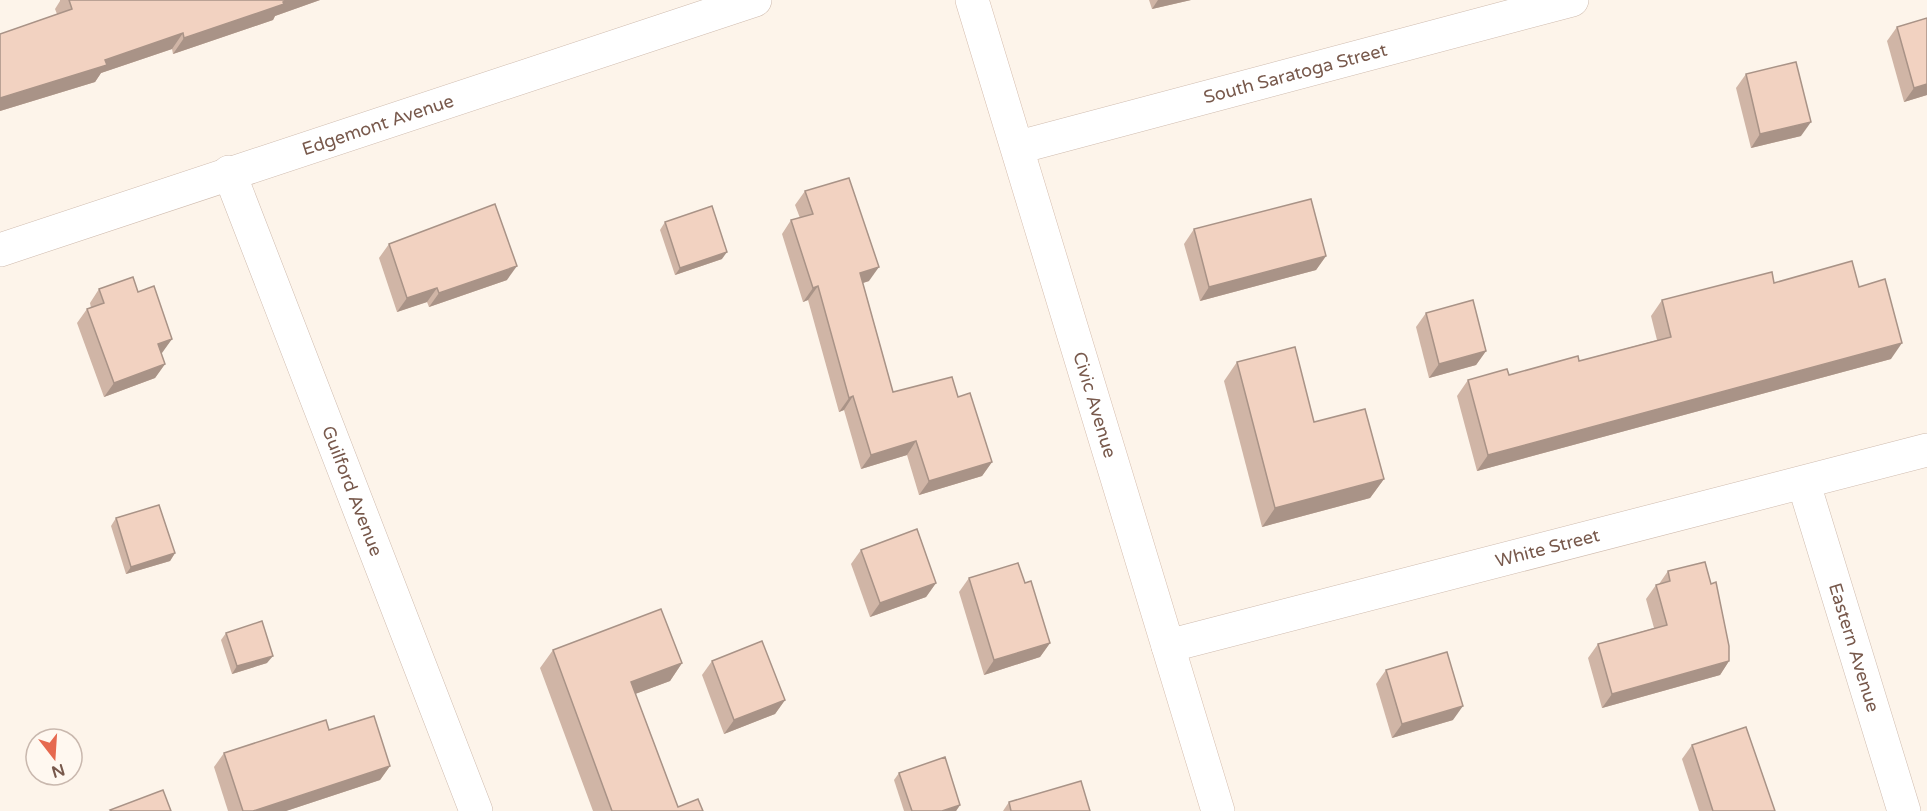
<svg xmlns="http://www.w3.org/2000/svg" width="1927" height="811" font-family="'Varela Round',sans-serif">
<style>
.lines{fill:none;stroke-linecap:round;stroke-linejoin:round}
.street-casing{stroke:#cfbbae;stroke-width:34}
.secondary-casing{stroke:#d5bdae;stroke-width:34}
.street{stroke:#fff;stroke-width:33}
.secondary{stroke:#fff;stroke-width:33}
.wall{fill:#d0b5a6}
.shaded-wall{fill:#a99387}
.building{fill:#f2d2c1;stroke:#a99387;stroke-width:1.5}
.labels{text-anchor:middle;stroke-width:4.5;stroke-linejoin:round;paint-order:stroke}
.street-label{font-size:18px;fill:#78594c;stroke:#fff8f0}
</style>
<rect width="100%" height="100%" fill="#fdf4ea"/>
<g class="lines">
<defs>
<g id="street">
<path id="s1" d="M1019,147L1572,0"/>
<path id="s2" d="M229,172L476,811"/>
<path id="s3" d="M0,250L755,0"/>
<path id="s4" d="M1804,484L1904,811"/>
<path id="s5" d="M1168,646L1927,450"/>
</g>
<g id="secondary">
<path id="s6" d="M972,0L1218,811"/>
</g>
</defs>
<use href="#street" class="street-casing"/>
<use href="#secondary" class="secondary-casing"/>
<use href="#street" class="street"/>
<use href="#secondary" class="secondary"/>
</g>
<g class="wall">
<path d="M60,0H320L275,16L273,20L173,54L172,49L101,73L95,82L0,111V34L57,14L55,9L60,1Z"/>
<path d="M1149,0H1191L1152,9Z"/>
<path d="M1927,18V95L1904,102L1887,41L1897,27Z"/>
<path d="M1746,74L1801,136L1751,148L1736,88Z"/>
<path d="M805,191L869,281L863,283L893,392L958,397L992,462L982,476L919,495L907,455L861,469L844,410L839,412L808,300L803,302L782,234L791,220L800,218L795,205Z"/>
<path d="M665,222L722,259L675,275L660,230Z"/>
<path d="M1194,229L1326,256L1316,270L1200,301L1184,244Z"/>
<path d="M389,244L507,280L429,307L427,302L397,312L379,258Z"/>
<path d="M1774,283L1859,287L1891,359L1477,471L1457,396L1468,380L1509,375L1579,361L1657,340L1651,316L1662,300Z"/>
<path d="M99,289L138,292L172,339L161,353L165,364L155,378L104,397L77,323L87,309L91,308L90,303Z"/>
<path d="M1426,313L1486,351L1476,365L1429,378L1416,327Z"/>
<path d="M1237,362L1314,422L1384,479L1370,498L1262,527L1224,381Z"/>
<path d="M116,518L175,553L170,561L126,574L111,526Z"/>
<path d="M861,550L936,583L926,597L870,617L851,564Z"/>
<path d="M1668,571L1729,661L1720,675L1602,708L1588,658L1598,644L1654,628L1646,599L1656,585L1659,584Z"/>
<path d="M969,578L1050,643L1040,657L984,675L959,592Z"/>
<path d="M226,633L267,663L232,674L221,640Z"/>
<path d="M553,650L682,663L670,681L635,694L678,807L703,811H593L540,668Z"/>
<path d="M712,661L785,700L775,714L724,734L702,675Z"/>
<path d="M1386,670L1453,720L1392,738L1376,684Z"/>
<path d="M329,730L390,766L380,780L286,811H228L214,767L224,753Z"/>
<path d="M1692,745L1775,811H1699L1682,759Z"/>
<path d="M899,773L960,805L956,811H904L894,780Z"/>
<path d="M1009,802L1090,811H1003Z"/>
</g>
<g class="shaded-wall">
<path d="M287,0H320L275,16L273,20L173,54L184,38Z"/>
<path d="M1158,0H1191L1152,9Z"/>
<path d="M183,33L172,49L101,73L95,82L0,111V98L105,60Z"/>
<path d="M1927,84V95L1904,102L1914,88Z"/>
<path d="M1811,122L1801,136L1751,148L1760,134Z"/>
<path d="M727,252L722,259L675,275L680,268Z"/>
<path d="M1326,256L1316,270L1200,301L1209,287Z"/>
<path d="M517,266L507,280L429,307L439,293Z"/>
<path d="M879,267L869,281L850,287L860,273Z"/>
<path d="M818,286L808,300L803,302L813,288Z"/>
<path d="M437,288L427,302L397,312L407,298Z"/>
<path d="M172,339L162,353L148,358L158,344Z"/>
<path d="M1902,343L1891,359L1477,471L1488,455Z"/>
<path d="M1486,351L1476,365L1429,378L1439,364Z"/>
<path d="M165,364L155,378L104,397L114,383Z"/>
<path d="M853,396L844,410L839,412L849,398Z"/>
<path d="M916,441L907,455L861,469L871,455Z"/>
<path d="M992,462L982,476L919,495L929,481Z"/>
<path d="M1384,479L1370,498L1262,527L1275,508Z"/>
<path d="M175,553L170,561L126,574L131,567Z"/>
<path d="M936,583L926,597L870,617L880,603Z"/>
<path d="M1050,643L1040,657L984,675L994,660Z"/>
<path d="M273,656L267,663L232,674L237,666Z"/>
<path d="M1729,661L1720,675L1602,708L1612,694Z"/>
<path d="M682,663L670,681L619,700L631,682Z"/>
<path d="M785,700L775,714L724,734L734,720Z"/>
<path d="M1463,706L1453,720L1392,738L1402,724Z"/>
<path d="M390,766L380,780L286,811H253Z"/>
<path d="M960,805L956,811H942Z"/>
</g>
<g class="building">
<path d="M69,0H287L283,2L284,4L184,38L183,33L105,60L107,65L0,98V34L72,9Z"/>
<path d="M1927,18V84L1914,88L1897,27Z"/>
<path d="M1796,62L1811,122L1760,134L1746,74Z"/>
<path d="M849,178L879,267L860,273L893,392L952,377L958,397L970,393L992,462L929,481L916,441L871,455L853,396L849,398L818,286L813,288L791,220L813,214L805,191Z"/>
<path d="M1311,199L1326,256L1209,287L1194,229Z"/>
<path d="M495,204L517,266L439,293L437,288L407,298L389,244Z"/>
<path d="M712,206L727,252L680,268L665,222Z"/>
<path d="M1852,261L1859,287L1885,279L1902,343L1488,455L1468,380L1507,369L1509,375L1578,356L1579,361L1671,337L1662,300L1772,272L1774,283Z"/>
<path d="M133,277L138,292L154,286L172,339L158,344L165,364L114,383L87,309L104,303L99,289Z"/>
<path d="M1473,300L1486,351L1439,364L1426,313Z"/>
<path d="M1295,347L1314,422L1365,409L1384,479L1275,508L1237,362Z"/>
<path d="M159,505L175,553L131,567L116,518Z"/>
<path d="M917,529L936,583L880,603L861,550Z"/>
<path d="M1705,562L1711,584L1716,582L1729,646V661L1612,694L1598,644L1667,625L1656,585L1670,581L1668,571Z"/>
<path d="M1018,563L1025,583L1031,581L1050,643L994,660L969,578Z"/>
<path d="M661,609L682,663L631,682L678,807L698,799L703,811H612L553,650Z"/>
<path d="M262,621L273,656L237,666L226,633Z"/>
<path d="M762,641L785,700L734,720L712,661Z"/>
<path d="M1447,652L1463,706L1402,724L1386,670Z"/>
<path d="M374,716L390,766L253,811H243L224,753L326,720L329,730Z"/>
<path d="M1746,727L1775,811H1713L1692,745Z"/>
<path d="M945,757L960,805L942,811H912L899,773Z"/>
<path d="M1081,781L1090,811H1011L1009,802Z"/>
<path d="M163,790L171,811H111L110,810Z"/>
</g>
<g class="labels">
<g class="street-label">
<text dy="6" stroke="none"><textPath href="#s1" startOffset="286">South Saratoga Street</textPath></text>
<text dy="6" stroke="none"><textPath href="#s3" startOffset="398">Edgemont Avenue</textPath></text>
<text dy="6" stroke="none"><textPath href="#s6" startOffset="423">Civic Avenue</textPath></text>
<text dy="6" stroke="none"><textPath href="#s2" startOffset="342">Guilford Avenue</textPath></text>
<text dy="6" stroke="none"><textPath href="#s5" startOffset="392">White Street</textPath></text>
<text dy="6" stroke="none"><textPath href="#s4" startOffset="171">Eastern Avenue</textPath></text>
</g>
</g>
<g transform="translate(54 757) rotate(163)"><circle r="28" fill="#fff8f0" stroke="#c9b8ae" stroke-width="1.5"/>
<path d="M0-4.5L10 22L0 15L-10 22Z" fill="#e6694f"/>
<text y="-9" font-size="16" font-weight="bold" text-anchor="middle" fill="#78594c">N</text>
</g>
</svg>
